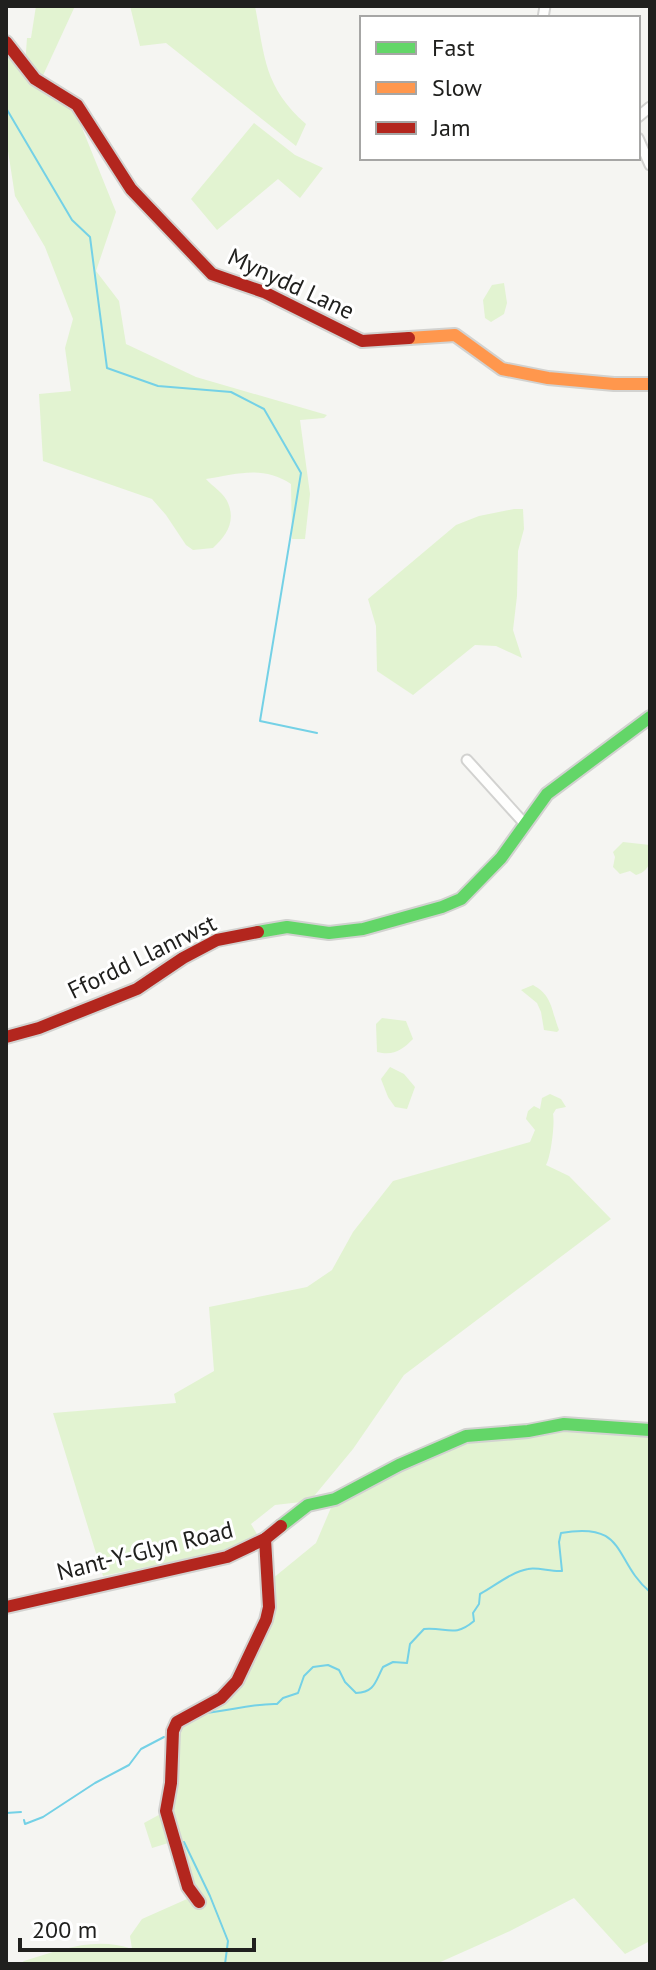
<svg xmlns="http://www.w3.org/2000/svg" width="656" height="1970" font-family="'PT Sans',sans-serif">
<style>
.green{fill:#e2f3d1}
.lines{fill:none;stroke-linecap:round;stroke-linejoin:round}
.stream{stroke:#74d1e6;stroke-width:2}
.street-casing{stroke:#d2d2d0;stroke-width:13}
.fast-casing{stroke:#d2d2d0;stroke-width:16}
.slow-casing{stroke:#d2d2d0;stroke-width:16}
.jam-casing{stroke:#d2d2d0;stroke-width:16}
.street{stroke:#fefefd;stroke-width:9}
.fast{stroke:#63d668;stroke-width:12}
.slow{stroke:#ff974d;stroke-width:12}
.jam{stroke:#b3261e;stroke-width:12}
.labels{text-anchor:middle;stroke-width:6;stroke-linejoin:round;paint-order:stroke}
.street-label{font-size:24px;fill:#20201e;stroke:#fff}
</style>
<rect width="100%" height="100%" fill="#f5f5f2"/>
<g class="green">
<path d="M36,6H75L40,82L25,66L27,38H31Z"/>
<path d="M130,6H255C265,58 264,87 306,124L296,146L166,43L140,46Z"/>
<path d="M6,50L31,81L76,113L116,212L96,271L119,301L126,344L196,377L327,415L324,418L300,420L310,494L305,539H292L291,484C263,465 237,474 206,479C212,486 225,494 228,503C236,522 226,536 213,548L193,550L186,545L166,515L152,499L43,461L39,394L71,391L65,348L73,319L45,247L15,196L6,138Z"/>
<path d="M254,123L295,155L323,168L300,198L278,179L217,230L191,199Z"/>
<path d="M504,283L507,303L504,314L491,322L485,318L483,300L492,285Z"/>
<path d="M514,509H523L524,529L518,551L517,596L513,630L522,658L496,646L475,645L413,695L377,671L376,626L368,599L456,525L479,516Z"/>
<path d="M623,842L650,845C650,860 652,870 636,875L630,871L620,874L613,867L615,857L613,852Z"/>
<path d="M533,985C553,996 551,1010 559,1030L557,1032L544,1030L541,1012L537,1003L521,990Z"/>
<path d="M382,1018L406,1021L413,1039C402,1050 394,1056 377,1052L376,1024Z"/>
<path d="M390,1067L404,1074L415,1087L407,1109L395,1107L388,1097L381,1079Z"/>
<path d="M550,1094L561,1099L566,1107L556,1109L553,1114C555,1123 551,1157 546,1165L569,1176L611,1219L404,1375L353,1449L310,1501L275,1505L251,1524L261,1541L221,1558L219,1552L103,1576L53,1413L176,1403L174,1394L214,1371L209,1307L307,1287L332,1270L353,1232L393,1181L530,1142L535,1130L526,1119L528,1111L534,1106L540,1109L542,1098Z"/>
<path d="M564,1427L650,1434V1941L625,1954L574,1898L510,1931L436,1964H20L24,1961C60,1950 95,1936 132,1949L130,1936L142,1919L187,1899L184,1894L190,1893L175,1841L152,1848L144,1823L166,1811L177,1722C201,1712 227,1703 243,1682L272,1579L316,1543L333,1503L465,1441Z"/>
</g>
<g class="lines">
<g class="stream">
<path d="M6,108L72,220L90,237L107,368L158,386L231,392L264,409L301,473L260,721L317,733"/>
<path d="M205,1713C228,1711 256,1703 277,1704L283,1698L298,1693L304,1676L313,1667L328,1665L339,1670L345,1682L356,1693C375,1692 375,1682 383,1667L393,1662L407,1663L410,1644L424,1629C447,1627 454,1638 474,1621L473,1613L479,1604L480,1594C495,1586 511,1572 528,1569C538,1567 551,1572 562,1571L559,1542L561,1533C628,1521 613,1561 650,1592"/>
<path d="M181,1726L196,1717"/>
<path d="M6,1813L21,1812"/>
<path d="M24,1820L25,1824L43,1817L95,1783L129,1765L141,1749L164,1737"/>
<path d="M184,1842L210,1896L228,1941L225,1964"/>
</g>
<defs>
<g id="street">
<path d="M543,18L545,6"/>
<path d="M638,117L650,107"/>
<path d="M638,138L650,165"/>
<path d="M467,760L524,823"/>
</g>
<g id="fast">
<path d="M258,932L287,927L329,933L363,929L442,907L461,899L501,858L547,794L650,717"/>
<path d="M281,1526L308,1505L335,1499L399,1465L466,1436L528,1431L564,1424L650,1430"/>
</g>
<path id="slow" d="M409,338L455,335L502,369L548,378L614,384H650"/>
<g id="jam">
<path d="M6,42L35,79L77,105L131,189L212,274L264,292L362,341L409,338"/>
<path d="M6,1037L39,1028L137,989L183,958L217,940L258,932"/>
<path d="M6,1607L227,1557L265,1539L281,1526"/>
<path d="M199,1902L188,1887L166,1811L171,1783L173,1731L177,1722L221,1698L237,1681L266,1620L269,1607L265,1539"/>
</g>
</defs>
<use href="#street" class="street-casing"/>
<use href="#fast" class="fast-casing"/>
<use href="#slow" class="slow-casing"/>
<use href="#jam" class="jam-casing"/>
<use href="#street" class="street"/>
<use href="#fast" class="fast"/>
<use href="#slow" class="slow"/>
<use href="#jam" class="jam"/>
</g>
<g class="labels">
<g class="street-label">
<text transform="translate(291 284) rotate(25)" y="8">Mynydd Lane</text>
<text transform="translate(142 957) rotate(-26)" y="8">Ffordd Llanrwst</text>
<text transform="translate(145 1551) rotate(-14)" y="8">Nant-Y-Glyn Road</text>
</g>
</g>
<rect width="656" height="1970" fill="none" stroke="#20201e" stroke-width="16"/>
<rect x="360" y="16" width="280" height="144" fill="#ffffff" stroke="#a6a6a5" stroke-width="2"/>
<rect x="376" y="42" width="40" height="12" fill="#63d668" stroke="#a6a6a5" stroke-width="2"/>
<text x="432" y="56" font-size="24" fill="#20201e">Fast</text>
<rect x="376" y="82" width="40" height="12" fill="#ff974d" stroke="#a6a6a5" stroke-width="2"/>
<text x="432" y="96" font-size="24" fill="#20201e">Slow</text>
<rect x="376" y="122" width="40" height="12" fill="#b3261e" stroke="#a6a6a5" stroke-width="2"/>
<text x="432" y="136" font-size="24" fill="#20201e">Jam</text>
<path d="M20 1938v12h234v-12" fill="none" stroke="#20201e" stroke-width="4"/>
<text x="32" y="1938" font-size="24" fill="#20201e" stroke="#ffffff" stroke-width="6" paint-order="stroke">200 m</text>
</svg>
